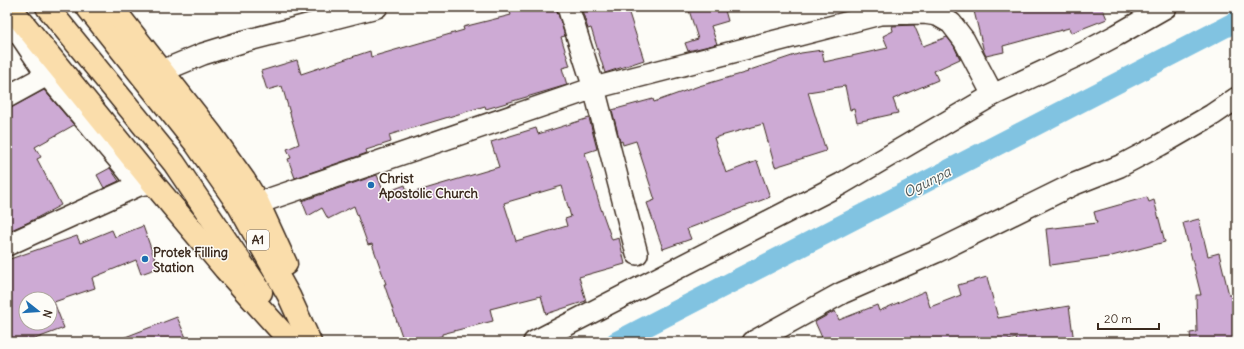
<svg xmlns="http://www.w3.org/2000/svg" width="1244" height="349" font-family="Delius,sans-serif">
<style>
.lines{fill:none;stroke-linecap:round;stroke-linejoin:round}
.canal{stroke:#81c3e1;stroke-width:21}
.building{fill:#cdaad4;stroke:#3b2a1e;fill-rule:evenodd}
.minor-casing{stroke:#3b2a1e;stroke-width:24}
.trunk-casing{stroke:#3b2a1e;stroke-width:25}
.minor{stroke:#fdfcf7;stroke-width:21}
.trunk{stroke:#faddab;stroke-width:22}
.poi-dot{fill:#1f6fb2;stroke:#fdfcf7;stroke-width:1.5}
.labels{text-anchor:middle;stroke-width:3;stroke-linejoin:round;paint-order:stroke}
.shield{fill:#fdfcf7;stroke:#75695f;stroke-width:1}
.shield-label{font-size:12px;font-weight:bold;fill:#3b2a1e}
.poi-label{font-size:13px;font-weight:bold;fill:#3b2a1e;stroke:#fdfcf7;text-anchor:start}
.water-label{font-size:14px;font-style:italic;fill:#505858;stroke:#fdfcf7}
</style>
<rect width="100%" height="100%" fill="#fdfcf7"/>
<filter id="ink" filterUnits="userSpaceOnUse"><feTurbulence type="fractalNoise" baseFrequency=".025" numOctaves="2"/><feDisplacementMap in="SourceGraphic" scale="8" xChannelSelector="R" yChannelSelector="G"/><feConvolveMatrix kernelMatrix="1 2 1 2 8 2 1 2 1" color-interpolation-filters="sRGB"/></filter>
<g filter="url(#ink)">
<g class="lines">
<path class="canal" d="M616,342L1237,21"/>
</g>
<g class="building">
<path d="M508,7H556L565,36L561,37L570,66L562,68L567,85L486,109L485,106L389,135L391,142L366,150L367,153L295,178L288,159L291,158L287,149L299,144L282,86L267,90L261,71L297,60L301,74L370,51L371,57L464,30L463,27L511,15Z"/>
<path d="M581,7H627L644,60L605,73L591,28L588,29Z"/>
<path d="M688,7H724L728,21L711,26L717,44L688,51L685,43L698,39Z"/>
<path d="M973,7H1102L1107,19L1071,33L1069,28L1003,46L1004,52L986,56L984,52Z"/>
<path d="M914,25L923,46L947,37L954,46L960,59L934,71L938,80L893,99L898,113L857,122L854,109L850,110L845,86L808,92L826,151L775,167L763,124L714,138L726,173L757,161L770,197L687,229L691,239L663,249L647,203L655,200L636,141L623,145L622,141L620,142L612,110L653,99L654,102L699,86L748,72L747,71L801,53L822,50L824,62L888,48L883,36L893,31L892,26Z"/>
<path d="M44,90L74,125L35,147L41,157L37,159L61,205L29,222L7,232V110Z"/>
<path d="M589,118L597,149L585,153L600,206L612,240L619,238L625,264L579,277L586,301L546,314L541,296L490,309L493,321L442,334V336L425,342H404L384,284H386L372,244L368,245L354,206L328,219L322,208L308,216L302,201L377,175L384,193L405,185L408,194L499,167L491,142L536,128L538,134ZM562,186L571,217L565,219L567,226L516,241L504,203Z"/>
<path d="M110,168L119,181L104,188L97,175Z"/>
<path d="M1147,197L1149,202L1154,200L1165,242L1108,257L1050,265L1046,229L1097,223L1094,212Z"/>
<path d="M1199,219L1208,256L1219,253L1229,295H1234L1235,326L1237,325V342H1191L1190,333L1197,332L1196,295H1201L1183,223Z"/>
<path d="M143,226L158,268L141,274L136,260L92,278L95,288L54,302L64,328L27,342H7V260L77,236L80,243L112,230L115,237ZM26,299H50V323H26Z"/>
<path d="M987,277L998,318L1069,306L1074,342H1017L1016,338L1001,342H824L815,322L835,311L839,320L877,305L879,311L925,291L930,307L961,295L958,285Z"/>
<path d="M177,317L188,342H116L115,341Z"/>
</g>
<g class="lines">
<defs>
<g id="minor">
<path d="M568,7L594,88L637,254"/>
<path d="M10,20L47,75L124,166L139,185"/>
<path d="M162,71L203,54L245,41L377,7"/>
<path d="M7,97L47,75"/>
<path d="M258,203L594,88L880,14L924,13L937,15L951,23L964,40L993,95"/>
<path d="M7,245L139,185L152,183"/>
<path d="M534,342L841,184L993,95L1085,52L1117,35L1166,7"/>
<path d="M753,342L842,293L936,252L1072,185L1120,166L1160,145L1212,115L1237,98"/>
</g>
<g id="trunk">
<path d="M10,7L153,183L225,269L290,341"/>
<path d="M47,7L174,163L261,292"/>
<path d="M87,7L196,144L239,206L289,296L310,342"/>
<path d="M112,7L212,135L244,180L258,203L286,264"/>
</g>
</defs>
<use href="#minor" class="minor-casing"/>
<use href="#trunk" class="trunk-casing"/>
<use href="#minor" class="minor"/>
<use href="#trunk" class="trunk"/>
</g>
</g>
<g class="poi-dot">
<circle cx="371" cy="185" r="4"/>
<circle cx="145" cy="259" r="4"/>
</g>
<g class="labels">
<rect class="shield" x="247" y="230" width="22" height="20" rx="3"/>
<g class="shield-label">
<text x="258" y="244">A1</text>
</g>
<g class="poi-label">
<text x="379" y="183">Christ<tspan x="379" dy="15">Apostolic Church</tspan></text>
<text x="153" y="257">Protek Filling<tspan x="153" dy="15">Station</tspan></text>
</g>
<g class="water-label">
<text transform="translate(927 182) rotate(-27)" y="5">Ogunpa</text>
</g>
</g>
<rect width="1244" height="349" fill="none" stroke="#fdfcf7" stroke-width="24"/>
<rect x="12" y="12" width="1220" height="325" fill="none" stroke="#3b2a1e" stroke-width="1.5" filter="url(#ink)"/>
<g transform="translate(38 311) rotate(107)"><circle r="19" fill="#fdfcf7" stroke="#afa8a0"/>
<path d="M0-3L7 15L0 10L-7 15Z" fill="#1f6fb2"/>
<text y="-6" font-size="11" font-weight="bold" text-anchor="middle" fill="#3b2a1e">N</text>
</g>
<path d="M1098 323v6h61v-6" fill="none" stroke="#3b2a1e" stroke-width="2"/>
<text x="1104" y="323" font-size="12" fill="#3b2a1e" stroke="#fdfcf7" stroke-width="3" paint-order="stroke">20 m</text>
</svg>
